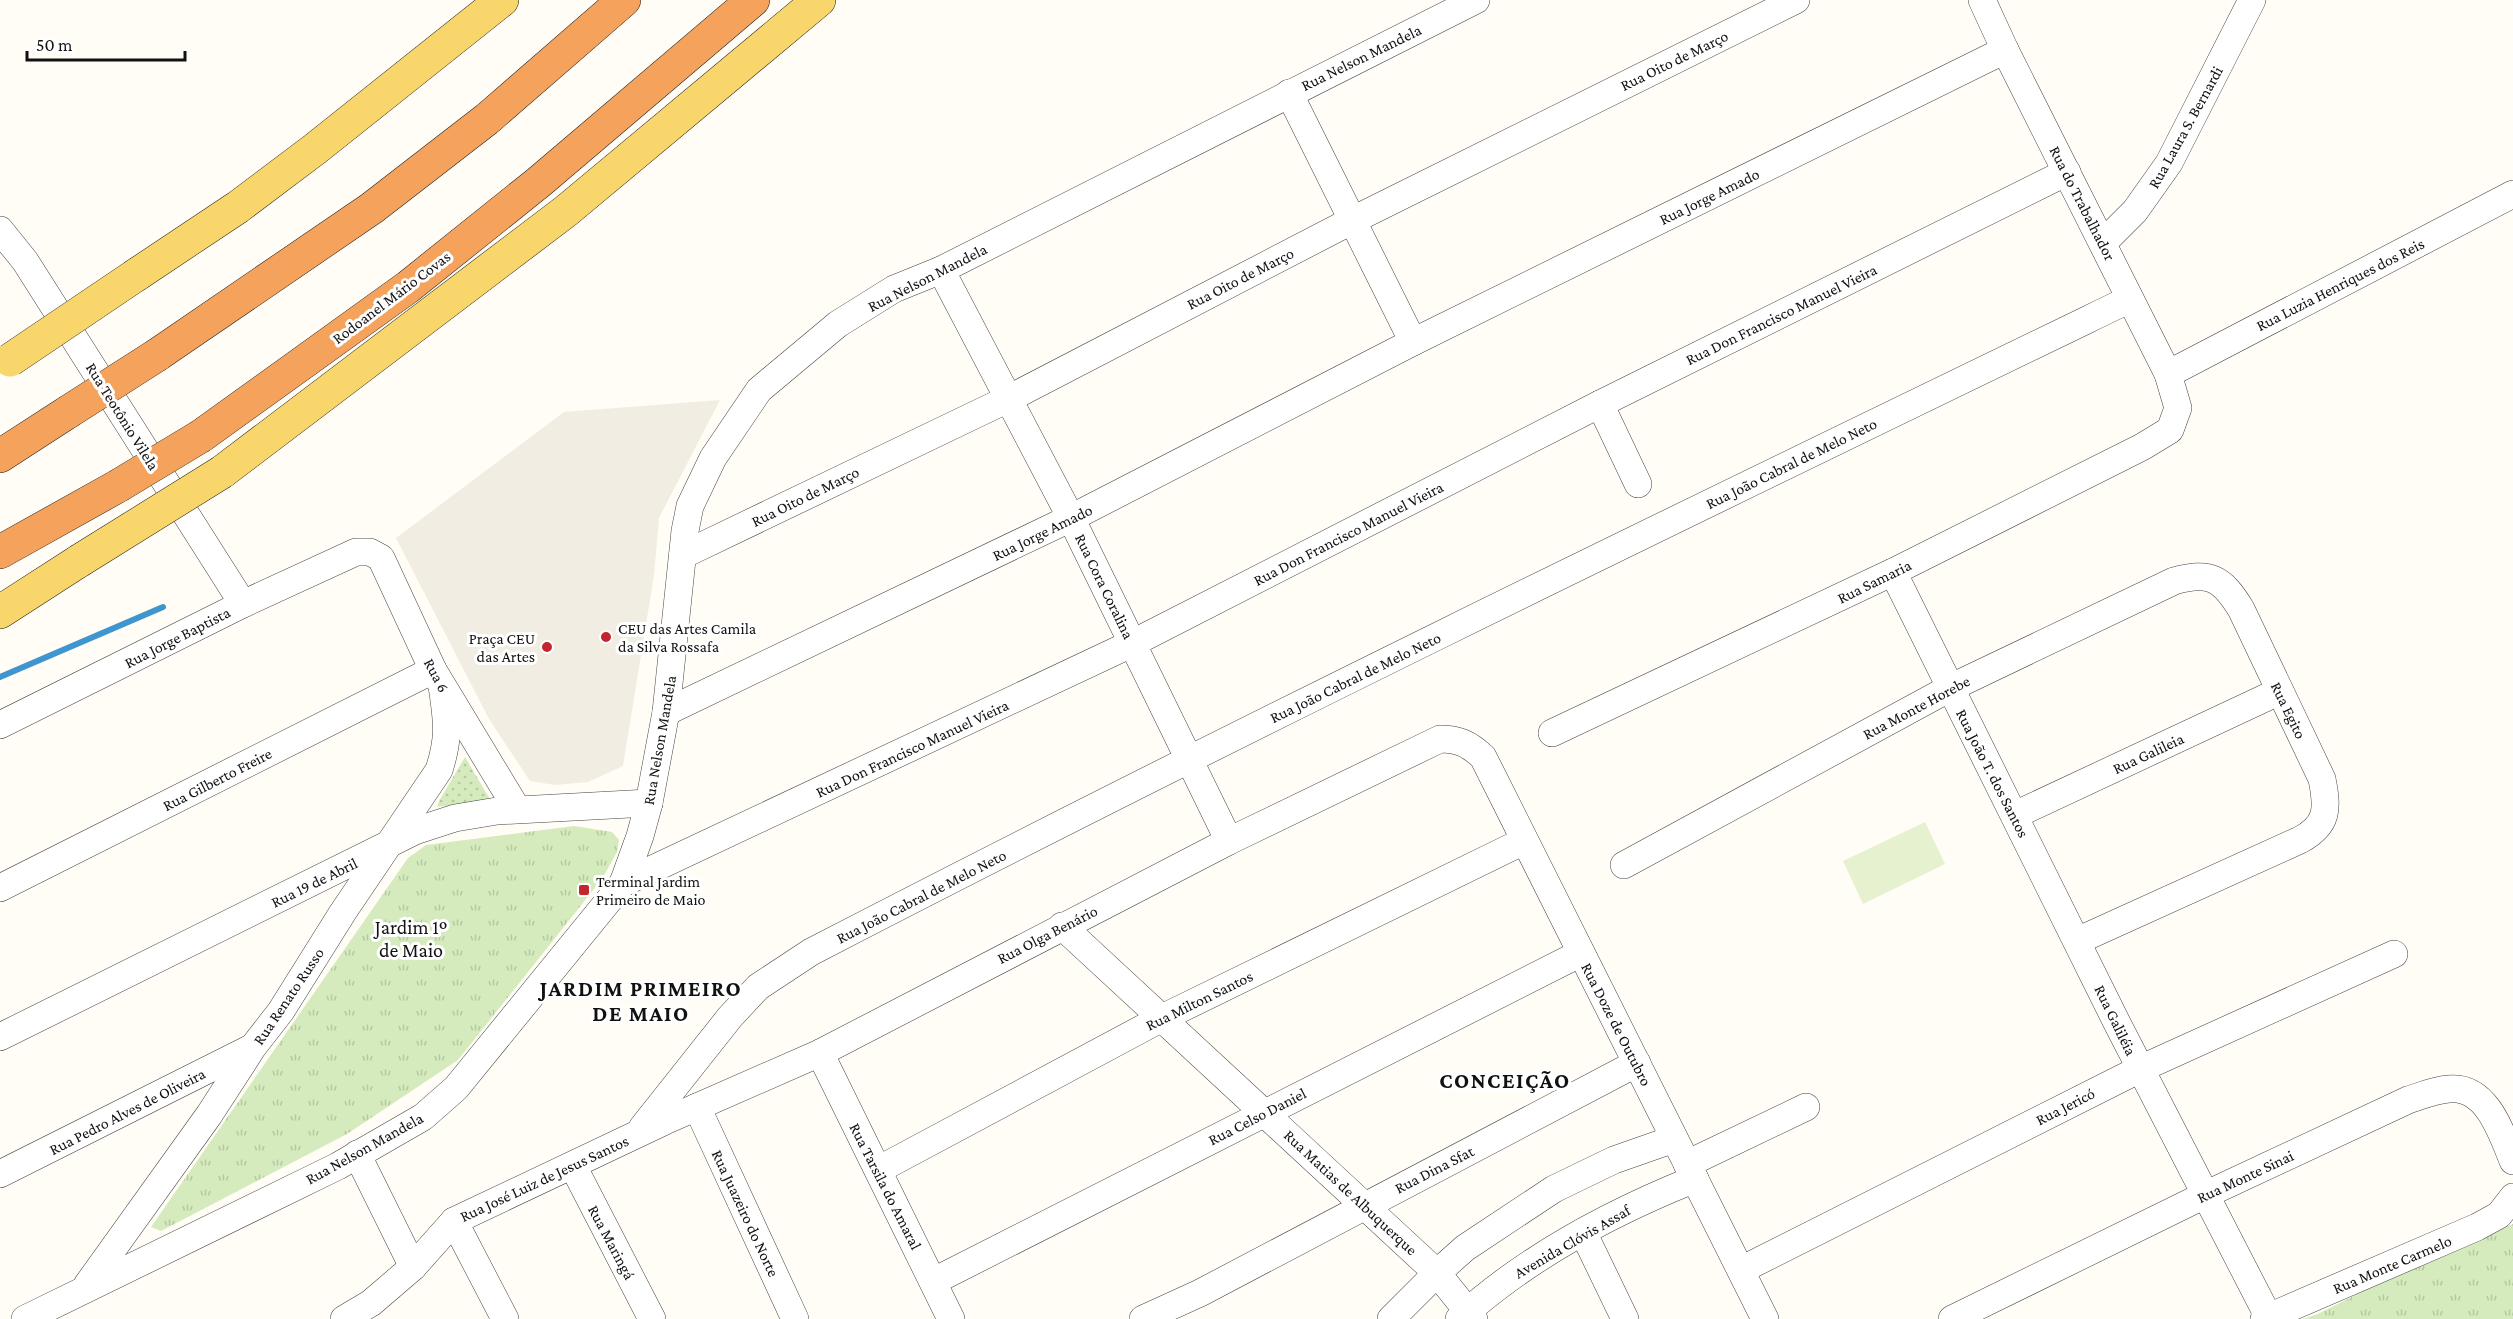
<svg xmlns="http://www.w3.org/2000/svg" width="2513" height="1319" font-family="'Crimson Pro',serif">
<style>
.grass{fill:url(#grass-dots)}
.park{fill:url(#park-tufts)}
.pitch{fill:#e6f2cf}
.plaza{fill:#f1ede2}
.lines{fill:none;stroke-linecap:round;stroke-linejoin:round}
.stream{stroke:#3f96cf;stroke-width:6}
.minor-casing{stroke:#444;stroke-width:28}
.major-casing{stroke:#222;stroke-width:34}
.highway-casing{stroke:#222;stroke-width:34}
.minor{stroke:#fff;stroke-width:27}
.major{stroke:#f9d66b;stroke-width:33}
.highway{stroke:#f5a25d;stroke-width:33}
.major-bridge-casing{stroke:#222;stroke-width:34;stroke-linecap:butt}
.highway-bridge-casing{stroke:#222;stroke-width:34;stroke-linecap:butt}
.major-bridge{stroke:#f9d66b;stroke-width:33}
.highway-bridge{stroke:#f5a25d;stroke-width:33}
.poi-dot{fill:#c4262e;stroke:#fff;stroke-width:2}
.labels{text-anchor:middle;stroke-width:6;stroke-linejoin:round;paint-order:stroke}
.street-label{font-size:16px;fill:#111;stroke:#fff}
.poi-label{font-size:16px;fill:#111;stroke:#fff;text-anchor:start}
.quarter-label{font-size:20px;fill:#111;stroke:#fff}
.district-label{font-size:22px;font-weight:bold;letter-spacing:1.5px;fill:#111;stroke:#fff}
</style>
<defs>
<pattern id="grass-dots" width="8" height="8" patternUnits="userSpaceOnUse" patternTransform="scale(1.5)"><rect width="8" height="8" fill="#d5ebbd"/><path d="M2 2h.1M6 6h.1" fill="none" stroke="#b6c8a1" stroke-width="1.8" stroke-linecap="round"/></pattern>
<pattern id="park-tufts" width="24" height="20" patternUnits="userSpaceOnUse" patternTransform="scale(1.5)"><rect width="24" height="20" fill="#d5ebbd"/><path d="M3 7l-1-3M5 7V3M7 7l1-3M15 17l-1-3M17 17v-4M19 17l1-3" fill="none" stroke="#b6c8a1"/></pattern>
</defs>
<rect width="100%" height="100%" fill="#fffdf5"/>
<path class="grass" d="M465,757L491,801L437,807L439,801Z"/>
<g class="park">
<path d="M574,826L612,832L619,840L617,852L602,879L458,1060L347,1134L161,1231L151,1227L408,858L426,845Z"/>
<path d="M2513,1224V1319H2303L2318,1314L2391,1277Z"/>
</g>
<path class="pitch" d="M1925,822L1945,864L1863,904L1843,861Z"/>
<path class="plaza" d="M720,400L659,518L654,575L623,766L588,782L555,785L530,781L489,719L396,538L564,412Z"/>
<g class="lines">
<path class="stream" d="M0,677L163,607"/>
<defs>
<g id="minor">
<path d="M1289,93L1413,342"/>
<path d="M0,230L25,261L243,604"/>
<path d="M2103,243L2135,211L2169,163L2252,0"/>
<path d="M941,270L1071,518L1229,841"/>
<path d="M2168,374L2513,194"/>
<path d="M1600,404L1638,484"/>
<path d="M683,555L1010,398L1353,220L1796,0"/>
<path d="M1893,572L2117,1023L2268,1316"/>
<path d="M666,712L1071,518L1413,342L2005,50"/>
<path d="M0,725L243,604L356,552H370L381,558L433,670L517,809"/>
<path d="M1552,733L1893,572L2142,447L2170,430L2178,408L2168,374L2005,50L1982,0"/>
<path d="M2015,815L2280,691"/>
<path d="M1624,865L1950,688L2174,581C2210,571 2222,578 2241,609L2322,779C2328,809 2328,825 2300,840L2077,941"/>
<path d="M623,883L1133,643L1600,404L2067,172"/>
<path d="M0,888L433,670"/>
<path d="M1062,926L1437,1273L1474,1319"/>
<path d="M0,1037L415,831L455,818L497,811L649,803"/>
<path d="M820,1053L951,1319"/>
<path d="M697,1107L795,1319"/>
<path d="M642,1128L730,1017L758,987L811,952C1247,726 1688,513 2130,299"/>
<path d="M357,1154L413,1267"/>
<path d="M1687,1164L1806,1107"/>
<path d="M573,1166L652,1319"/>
<path d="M878,1170L1162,1018L1524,841"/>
<path d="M0,1174L251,1048"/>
<path d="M454,1221L505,1319"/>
<path d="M1583,1232L1625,1319"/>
<path d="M1741,1270L2140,1069L2394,954"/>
<path d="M934,1281L1581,953"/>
<path d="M87,1285L209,1115L253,1047L281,1011L343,912L439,770C450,736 447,721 442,686"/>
<path d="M25,1319L338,1166L423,1117L456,1088L623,883L640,836L649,803L666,712L685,531L690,506L713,458L759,390L838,324L894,289L941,270L1476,0"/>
<path d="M344,1319L371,1303L413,1267L454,1221L665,1121L820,1053L1229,841L1440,739C1459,739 1469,744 1483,757L1765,1319"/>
<path d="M1143,1319L1200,1293L1637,1063"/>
<path d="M1391,1319L1437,1273L1465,1248L1554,1189L1614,1160L1674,1139"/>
<path d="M1459,1319C1527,1257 1610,1213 1695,1179"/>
<path d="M1952,1319L2205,1195L2408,1100C2421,1096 2434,1090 2449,1089C2487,1085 2502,1134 2513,1161"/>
<path d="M2264,1319L2477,1227L2499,1215L2513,1197"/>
</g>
<g id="major">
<path d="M136,275L238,207L315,149L502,0"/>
<path d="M222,472L566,211L819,0"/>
<path d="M0,612L79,561"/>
</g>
<g id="highway">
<path d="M157,355L372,208L487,119L624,0"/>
<path d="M201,436L408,287L539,182L753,0"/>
<path d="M0,456L68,412"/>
<path d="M0,552L118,486"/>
</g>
</defs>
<use href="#minor" class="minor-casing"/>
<use href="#major" class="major-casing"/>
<use href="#highway" class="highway-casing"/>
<use href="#minor" class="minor"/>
<use href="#major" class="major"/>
<use href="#highway" class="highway"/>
<defs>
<g id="major-bridge">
<path d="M10,360L136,275"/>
<path d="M79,561L222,472"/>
</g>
<g id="highway-bridge">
<path d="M68,412L157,355"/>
<path d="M118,486L201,436"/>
</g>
</defs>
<use href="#major-bridge" class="major-bridge-casing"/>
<use href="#highway-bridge" class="highway-bridge-casing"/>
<use href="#major-bridge" class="major-bridge"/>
<use href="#highway-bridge" class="highway-bridge"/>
</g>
<g class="poi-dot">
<circle cx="606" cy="637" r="6"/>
<circle cx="547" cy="647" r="6"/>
<rect x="578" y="884" width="12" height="12" rx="3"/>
</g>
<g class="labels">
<g class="street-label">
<text transform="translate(1361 57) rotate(-26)" y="6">Rua Nelson Mandela</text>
<text transform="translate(1674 60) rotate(-26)" y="6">Rua Oito de Março</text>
<text transform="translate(2185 127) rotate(-61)" y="6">Rua Laura S. Bernardi</text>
<text transform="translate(1709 196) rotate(-26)" y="6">Rua Jorge Amado</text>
<text transform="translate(2083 203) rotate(63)" y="6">Rua do Trabalhador</text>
<text transform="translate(927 277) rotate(-27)" y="6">Rua Nelson Mandela</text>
<text transform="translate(1240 278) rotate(-27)" y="6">Rua Oito de Março</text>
<text transform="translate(2340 284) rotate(-27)" y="6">Rua Luzia Henriques dos Reis</text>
<text transform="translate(391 297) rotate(-37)" y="6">Rodoanel Mário Covas</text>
<text transform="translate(1781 314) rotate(-26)" y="6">Rua Don Francisco Manuel Vieira</text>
<text transform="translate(123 416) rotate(58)" y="6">Rua Teotônio Vilela</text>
<text transform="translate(1791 463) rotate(-26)" y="6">Rua João Cabral de Melo Neto</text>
<text transform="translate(805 496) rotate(-26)" y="6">Rua Oito de Março</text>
<text transform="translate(1042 532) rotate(-26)" y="6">Rua Jorge Amado</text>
<text transform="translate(1348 533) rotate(-27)" y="6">Rua Don Francisco Manuel Vieira</text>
<text transform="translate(1874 581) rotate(-26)" y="6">Rua Samaria</text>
<text transform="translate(1105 586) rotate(64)" y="6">Rua Cora Coralina</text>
<text transform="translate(177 637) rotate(-27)" y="6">Rua Jorge Baptista</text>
<text transform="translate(437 675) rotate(62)" y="6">Rua 6</text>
<text transform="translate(1355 677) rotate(-26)" y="6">Rua João Cabral de Melo Neto</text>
<text transform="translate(1916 707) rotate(-28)" y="6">Rua Monte Horebe</text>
<text transform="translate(2289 710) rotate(64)" y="6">Rua Egito</text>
<text transform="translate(659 740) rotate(-80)" y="6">Rua Nelson Mandela</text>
<text transform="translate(912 748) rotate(-25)" y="6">Rua Don Francisco Manuel Vieira</text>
<text transform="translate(2148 753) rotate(-25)" y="6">Rua Galileia</text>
<text transform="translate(1993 773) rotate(63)" y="6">Rua João T. dos Santos</text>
<text transform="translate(217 779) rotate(-27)" y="6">Rua Gilberto Freire</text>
<text transform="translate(314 882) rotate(-26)" y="6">Rua 19 de Abril</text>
<text transform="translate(921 896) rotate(-27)" y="6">Rua João Cabral de Melo Neto</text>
<text transform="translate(1047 934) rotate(-27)" y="6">Rua Olga Benário</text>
<text transform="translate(288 996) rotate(-56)" y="6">Rua Renato Russo</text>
<text transform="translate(1199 1000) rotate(-26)" y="6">Rua Milton Santos</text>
<text transform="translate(2116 1020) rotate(64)" y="6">Rua Galiléia</text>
<text transform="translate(1617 1024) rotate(63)" y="6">Rua Doze de Outubro</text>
<text transform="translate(2065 1106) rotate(-27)" y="6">Rua Jericó</text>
<text transform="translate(127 1111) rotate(-27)" y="6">Rua Pedro Alves de Oliveira</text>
<text transform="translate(1257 1116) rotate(-27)" y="6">Rua Celso Daniel</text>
<text transform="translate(364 1148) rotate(-29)" y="6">Rua Nelson Mandela</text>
<text transform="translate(1434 1169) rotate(-27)" y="6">Rua Dina Sfat</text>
<text transform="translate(2245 1176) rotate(-25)" y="6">Rua Monte Sinai</text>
<text transform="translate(544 1178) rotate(-25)" y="6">Rua José Luiz de Jesus Santos</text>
<text transform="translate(886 1186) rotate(63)" y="6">Rua Tarsila do Amaral</text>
<text transform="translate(1351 1192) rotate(43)" y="6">Rua Matias de Albuquerque</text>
<text transform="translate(746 1213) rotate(65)" y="6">Rua Juazeiro do Norte</text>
<text transform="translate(1572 1241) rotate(-30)" y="6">Avenida Clóvis Assaf</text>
<text transform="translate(612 1242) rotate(62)" y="6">Rua Maringá</text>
<text transform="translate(2392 1264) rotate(-23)" y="6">Rua Monte Carmelo</text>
</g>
<g class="poi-label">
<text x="618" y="634">CEU das Artes Camila<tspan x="618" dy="18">da Silva Rossafa</tspan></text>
<text x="535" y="644" text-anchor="end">Praça CEU<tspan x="535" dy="18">das Artes</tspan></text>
<text x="596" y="887">Terminal Jardim<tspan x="596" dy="18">Primeiro de Maio</tspan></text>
</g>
<g class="quarter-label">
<text x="411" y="934">Jardim 1º<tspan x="411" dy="23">de Maio</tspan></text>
</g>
<g class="district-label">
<text x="641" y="996">JARDIM PRIMEIRO<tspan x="641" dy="25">DE MAIO</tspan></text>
<text x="1505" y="1088">CONCEIÇÃO</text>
</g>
</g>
<path d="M27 51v9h158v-9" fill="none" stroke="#111111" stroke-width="3"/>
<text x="36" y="51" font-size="18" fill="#111111" stroke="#ffffff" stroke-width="4.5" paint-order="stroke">50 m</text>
</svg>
